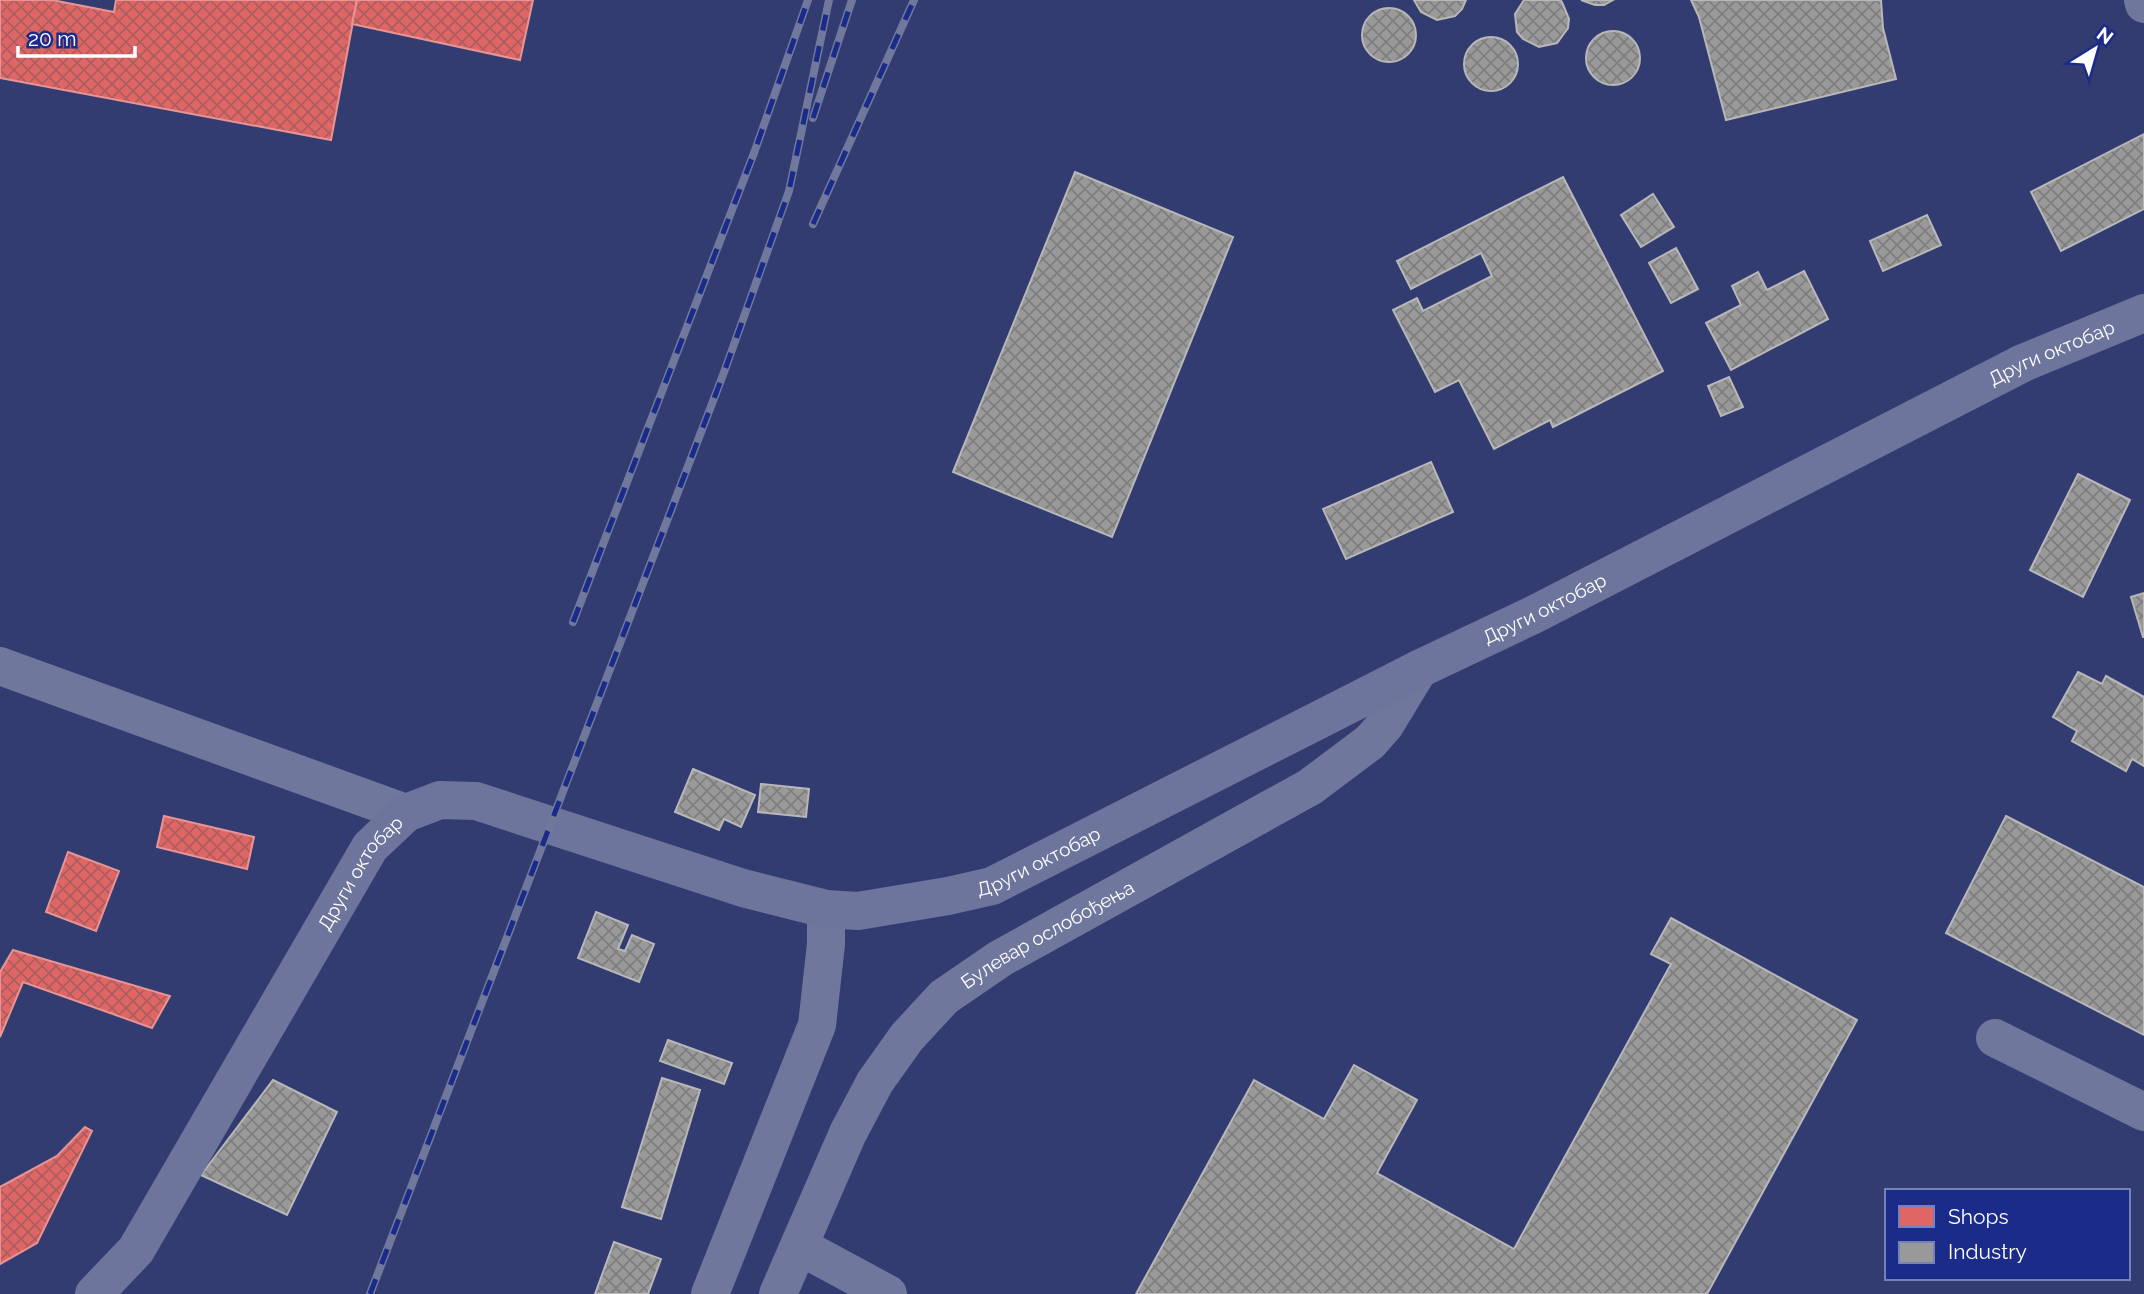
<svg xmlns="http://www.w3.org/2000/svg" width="2144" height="1294" font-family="Raleway,sans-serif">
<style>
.shops{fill:url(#shops-cross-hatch);stroke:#e99494;stroke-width:2}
.industry{fill:url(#industry-cross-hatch);stroke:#b8b8b8;stroke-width:2}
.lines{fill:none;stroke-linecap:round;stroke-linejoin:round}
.minor{stroke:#6f779d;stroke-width:38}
.major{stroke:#6e759c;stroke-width:38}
.rail-casing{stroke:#70789c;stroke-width:8}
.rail{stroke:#1a2b8a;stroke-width:5;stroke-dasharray:16;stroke-linecap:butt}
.labels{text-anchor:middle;stroke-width:7;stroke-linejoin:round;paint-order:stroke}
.street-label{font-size:19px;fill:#fff;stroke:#1a2b8a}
</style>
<defs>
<pattern id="shops-cross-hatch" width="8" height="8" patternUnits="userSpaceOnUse" patternTransform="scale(1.75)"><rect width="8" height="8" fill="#e06666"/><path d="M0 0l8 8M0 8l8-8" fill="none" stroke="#ac5d5d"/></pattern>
<pattern id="industry-cross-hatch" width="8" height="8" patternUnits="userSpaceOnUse" patternTransform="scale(1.75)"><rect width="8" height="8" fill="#999"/><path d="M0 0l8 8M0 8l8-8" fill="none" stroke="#7e7e7e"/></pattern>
</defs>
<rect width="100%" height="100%" fill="#333c71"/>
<g class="shops">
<path d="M0,0H52L114,12L116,0H357L331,140L0,78Z"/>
<path d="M357,0H533L520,60L352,24Z"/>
<path d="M164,816L254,837L247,869L157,847Z"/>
<path d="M68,852L119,871L96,931L46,912Z"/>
<path d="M13,950L170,996L152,1028L23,982L0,1037V972Z"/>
<path d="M85,1127L92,1131L37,1243L0,1264V1187L57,1156Z"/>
</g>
<g class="industry">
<path d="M1414,0H1466L1462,9L1455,16L1437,20L1421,12Z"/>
<path d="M1524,0H1560L1562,2L1569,19L1568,28L1557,43L1539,47L1523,39L1517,32L1515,14Z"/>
<path d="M1581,0H1613L1604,5H1595Z"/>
<path d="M1691,0H1881L1883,28L1896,79L1726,120L1699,17Z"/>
<circle cx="1389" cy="35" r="27"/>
<circle cx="1613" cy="58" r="27"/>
<circle cx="1491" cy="64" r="27"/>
<path d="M2144,134V209L2061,251L2031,192Z"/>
<path d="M1075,172L1233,237L1112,537L953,472Z"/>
<path d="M1563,177L1663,371L1553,427L1550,420L1494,449L1459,380L1435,392L1393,310L1417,298L1423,311L1492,276L1481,253L1411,289L1397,261Z"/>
<path d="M1653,194L1674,227L1641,247L1621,215Z"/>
<path d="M1927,215L1941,245L1883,271L1870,241Z"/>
<path d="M1676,248L1698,289L1671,303L1649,263Z"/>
<path d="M1804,271L1828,319L1731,370L1706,323L1741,305L1732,286L1758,272L1767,290Z"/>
<path d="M1729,377L1743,407L1721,416L1708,386Z"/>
<path d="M1431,462L1453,512L1346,559L1323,509Z"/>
<path d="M2078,474L2130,500L2083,597L2030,570Z"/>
<path d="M2144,593V637H2143L2131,597Z"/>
<path d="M2078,672L2102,684L2106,676L2144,697V766L2132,759L2126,771L2072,741L2077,731L2053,717Z"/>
<path d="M693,769L755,795L741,827L724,819L719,830L675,812Z"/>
<path d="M761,784L809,789L806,817L758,812Z"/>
<path d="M2006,816L2144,887V1035L1946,933Z"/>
<path d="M596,912L628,925L618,949L625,951L632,935L654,944L639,982L578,958Z"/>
<path d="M1671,918L1857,1020L1707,1294H1136L1254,1080L1324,1119L1354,1065L1417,1100L1377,1173L1514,1249L1671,964L1651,954Z"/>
<path d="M668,1040L732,1063L724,1084L660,1061Z"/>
<path d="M662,1078L700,1090L661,1219L622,1207Z"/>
<path d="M273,1080L337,1112L287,1215L201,1175Z"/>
<path d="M614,1242L661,1259L648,1294H595Z"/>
</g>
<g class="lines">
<g class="minor">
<path d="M2143,0L2144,4"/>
<path d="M0,666L406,813"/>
<path d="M1995,1038L2144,1112"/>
<path d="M799,1246L888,1294"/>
<path d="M710,1294L817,1025L826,944V909"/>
<path id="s1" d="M778,1294L848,1133L875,1082L907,1037L944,997L1001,958L1310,787L1370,742L1385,725L1419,669"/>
</g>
<path class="major" id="s2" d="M94,1294L136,1250L370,847L406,813L440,800L476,801L743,888L826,909L858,911L948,896L992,886L1419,669L1531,616L2023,363L2144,313"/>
<defs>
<g id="rail">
<path d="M813,118L852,0"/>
<path d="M813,224L914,0"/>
<path d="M573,622L754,153L808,0"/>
<path d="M370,1294L723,375L789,191L829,0"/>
</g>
</defs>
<use href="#rail" class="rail-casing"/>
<use href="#rail" class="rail"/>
</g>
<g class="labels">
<g class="street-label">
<text dy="7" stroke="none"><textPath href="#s2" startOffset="2370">Други октобар</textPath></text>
<text dy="7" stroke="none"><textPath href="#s2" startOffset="1802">Други октобар</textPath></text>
<text dy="7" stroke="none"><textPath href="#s2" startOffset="1236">Други октобар</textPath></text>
<text dy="7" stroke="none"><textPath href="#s2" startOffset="500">Други октобар</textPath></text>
<text dy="7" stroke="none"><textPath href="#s1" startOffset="464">Булевар ослобођења</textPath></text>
</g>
</g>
<rect x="1885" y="1189" width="245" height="91" fill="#1a2b8a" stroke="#7680b9" stroke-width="2"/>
<rect x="1899" y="1206" width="35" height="21" fill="#e06666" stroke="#7680b9" stroke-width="2"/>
<text x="1948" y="1224" font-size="21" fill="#ffffff">Shops</text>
<rect x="1899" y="1242" width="35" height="21" fill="#999999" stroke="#7680b9" stroke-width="2"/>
<text x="1948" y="1259" font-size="21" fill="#ffffff">Industry</text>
<g transform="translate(2095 49) rotate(37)" stroke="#1a2b8a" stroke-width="5" paint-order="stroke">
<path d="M0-5L12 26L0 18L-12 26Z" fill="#ffffff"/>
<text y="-10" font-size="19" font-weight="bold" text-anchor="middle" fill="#ffffff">N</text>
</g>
<path d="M18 46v10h117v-10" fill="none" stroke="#ffffff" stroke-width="3.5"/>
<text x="28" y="46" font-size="21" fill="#ffffff" stroke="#1a2b8a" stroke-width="5" paint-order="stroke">20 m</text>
</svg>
